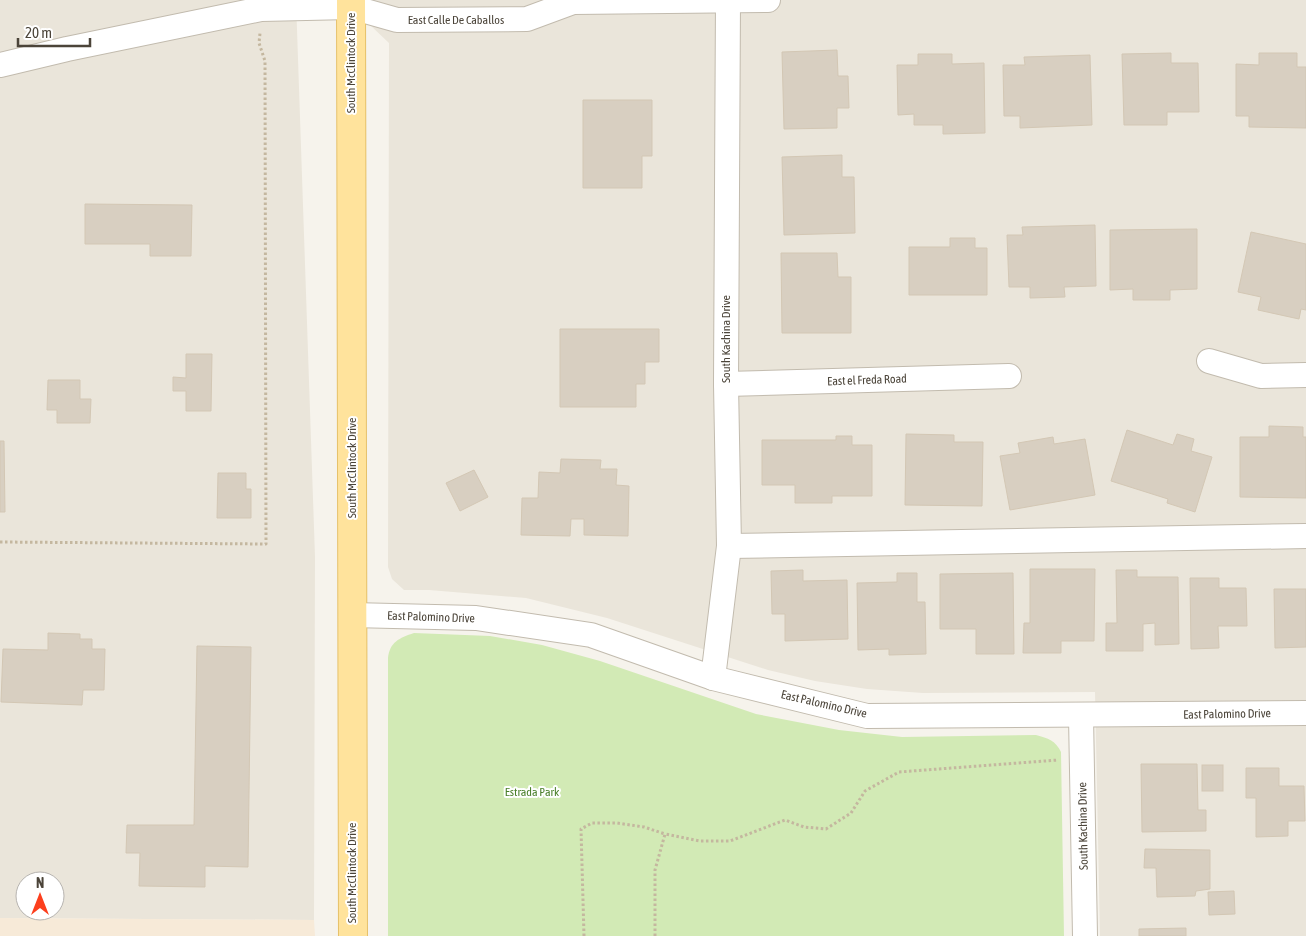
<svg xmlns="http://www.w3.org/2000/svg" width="1306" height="936" font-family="'Asap Condensed',sans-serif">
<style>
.residential{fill:#eae5da;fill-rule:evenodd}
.commercial{fill:#f7ead8}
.green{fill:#d2eab5}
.building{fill:#d8cfc1;stroke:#d3c7b4}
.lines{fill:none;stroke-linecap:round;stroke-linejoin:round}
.minor-casing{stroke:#c2bbae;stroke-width:26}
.major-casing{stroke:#e6c16a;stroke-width:30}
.path{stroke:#c4b79f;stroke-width:3;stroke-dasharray:2.5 2.5;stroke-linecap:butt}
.minor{stroke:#fff;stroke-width:24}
.major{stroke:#ffe39c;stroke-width:28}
.labels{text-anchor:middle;stroke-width:4;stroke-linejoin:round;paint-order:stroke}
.street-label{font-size:12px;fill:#4b4439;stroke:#fff}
.park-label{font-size:12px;fill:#4a7f2a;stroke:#fff}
</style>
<rect width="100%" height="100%" fill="#f6f3ec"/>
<g class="residential">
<path d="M0,0H296L315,557L314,920L0,918ZM25,881H55V911H25Z"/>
<path d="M351,0H1306V936H1100L1095,692L923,693L867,689L815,681L768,670L607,618L526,598L429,590H404L392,579L388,567L389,43L351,7Z"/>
</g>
<path class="commercial" d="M0,918L314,920L315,936H0Z"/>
<path class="green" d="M414,633L490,636L542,645L600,661L756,714L839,730L902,737L1036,735C1048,738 1056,741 1061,752L1064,936H388V658C390,642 399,638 414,633Z"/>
<g class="building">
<path d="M837,50L838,76H848L849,108H837V128L784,129L782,52Z"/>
<path d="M1171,53V63H1198L1199,112H1167V125H1124L1122,54Z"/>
<path d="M1259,53H1297V67H1306V128L1249,127V116H1236V64L1259,65Z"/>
<path d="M918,54H952V64L984,63L985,133L943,134V125H914V114L898,115L897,65H918Z"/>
<path d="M1090,55L1092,125L1020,128V116H1004L1003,65H1025L1024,57Z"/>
<path d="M583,100H652V156H642V188H583Z"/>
<path d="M842,155V177H854L855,233L784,235L782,157Z"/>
<path d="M85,204L192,205L191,256H150V244H85Z"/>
<path d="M1095,225L1096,286L1064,287L1065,297L1030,298V287H1009L1007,235H1023L1022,227Z"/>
<path d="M1197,229V289L1170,290V300H1133V289L1110,290V230Z"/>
<path d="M1251,232L1306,244V310L1301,309L1299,319L1258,310L1261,297L1238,292Z"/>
<path d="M950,238H975V248H987V295H909V247H950Z"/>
<path d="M781,253H837L838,277H851V333H782Z"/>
<path d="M560,329H659V362H645V384H636V407H560Z"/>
<path d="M186,354H212L211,411H186V391H173V377L186,378Z"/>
<path d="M48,380H80V399H91L90,423H57V410H47Z"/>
<path d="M1269,426L1303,427V437H1306V498L1240,497V437H1269Z"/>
<path d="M1127,430L1173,445L1177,434L1194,439L1191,451L1212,457L1195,512L1167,503L1168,499L1111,481Z"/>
<path d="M906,434L954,435V442H983L982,506L905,505Z"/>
<path d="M836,436H852V445H872V496H832V503H795V485H762V440H836Z"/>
<path d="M1053,437L1054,444L1085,439L1095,495L1010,510L1000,456L1020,453L1018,443Z"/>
<path d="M0,441H4L5,512H0Z"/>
<path d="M561,459L601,460L600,469H617L616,485L629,486L628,536L584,535V519H571L570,536L521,535L522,498H538L539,472L560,473Z"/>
<path d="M474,470L488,497L460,511L446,483Z"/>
<path d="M218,473H246V489H251V518H217Z"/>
<path d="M1030,569H1095L1094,641H1061V653H1023L1024,623H1030Z"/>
<path d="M803,570V581L847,580L848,639L785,641V614H772L771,571Z"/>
<path d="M1116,570H1137V577H1178L1179,644L1155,645V623L1143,624V651H1106V623H1117Z"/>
<path d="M897,573H917V602H925L926,654L889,655V649L858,650L857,583L897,582Z"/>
<path d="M1013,573L1014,654H976V629H940V574Z"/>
<path d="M1190,578H1219V588H1246L1247,626H1218L1219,648L1191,649Z"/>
<path d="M1274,589H1306V647L1275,648Z"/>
<path d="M48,633L80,634V639H92V649H105L104,690H83L82,705L1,702L3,649L48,650Z"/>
<path d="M197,646L251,647L248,867L205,866V887L139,886L140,853H126L127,825H194Z"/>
<path d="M1141,764H1197L1198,810H1206V831L1142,832Z"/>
<rect x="1202" y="765" width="21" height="26"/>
<path d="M1246,768H1279V786H1304L1305,821H1288V836L1256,837V798H1246Z"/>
<path d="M1145,849L1210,850V889L1196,891L1195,896L1157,897L1156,868H1144Z"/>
<path d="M1234,891L1235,914L1209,915L1208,892Z"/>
<path d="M1186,928V936H1139V929Z"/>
</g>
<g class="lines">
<defs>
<g id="minor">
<path d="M567,0L573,2L768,0"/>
<path d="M0,65L67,49L261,9L351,7L397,20L527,19L573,2"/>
<path d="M1209,361L1261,376L1306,375"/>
<path d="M726,384L1009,376"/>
<path d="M729,546L1306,536"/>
<path d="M352,615L476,618L591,635L713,678L867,716L1306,713"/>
<path d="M713,678L729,546L726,384L728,0"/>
<path d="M1081,716L1085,936"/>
</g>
<path id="major" d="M351,0L353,936"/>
</defs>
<use href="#minor" class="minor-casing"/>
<use href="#major" class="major-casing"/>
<g class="path">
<path d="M0,542L266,544L265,61L259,43L260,33"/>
<path d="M584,936L581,829L592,823H617L644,827L665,834"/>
<path d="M655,936V870L665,834L700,841H730L785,820L804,827L826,829L851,813L865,791L899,772L1058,760"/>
</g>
<use href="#minor" class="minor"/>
<use href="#major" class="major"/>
</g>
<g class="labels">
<g class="street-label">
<text x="456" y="24">East Calle De Caballos</text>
<text transform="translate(351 63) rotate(-90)" y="4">South McClintock Drive</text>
<text transform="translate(726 339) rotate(-90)" y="4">South Kachina Drive</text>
<text transform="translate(867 380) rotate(-2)" y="4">East el Freda Road</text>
<text transform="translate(352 468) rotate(-90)" y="4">South McClintock Drive</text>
<text transform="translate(431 617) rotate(2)" y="4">East Palomino Drive</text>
<text transform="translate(824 704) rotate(13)" y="4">East Palomino Drive</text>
<text transform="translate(1227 714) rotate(-1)" y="4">East Palomino Drive</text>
<text transform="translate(1083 826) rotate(-91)" y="4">South Kachina Drive</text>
<text transform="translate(352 873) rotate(-90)" y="4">South McClintock Drive</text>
</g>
<g class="park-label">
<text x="532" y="796">Estrada Park</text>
</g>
</g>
<g transform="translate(40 896)"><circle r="24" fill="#ffffff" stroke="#b7b4b0"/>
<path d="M0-4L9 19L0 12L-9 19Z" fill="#fc3f1d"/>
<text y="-8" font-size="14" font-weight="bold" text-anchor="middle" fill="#4b4439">N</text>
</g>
<path d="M18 38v8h72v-8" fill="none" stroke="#4b4439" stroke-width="2.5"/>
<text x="25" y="38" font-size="15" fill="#4b4439" stroke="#ffffff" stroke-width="4" paint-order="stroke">20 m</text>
</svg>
